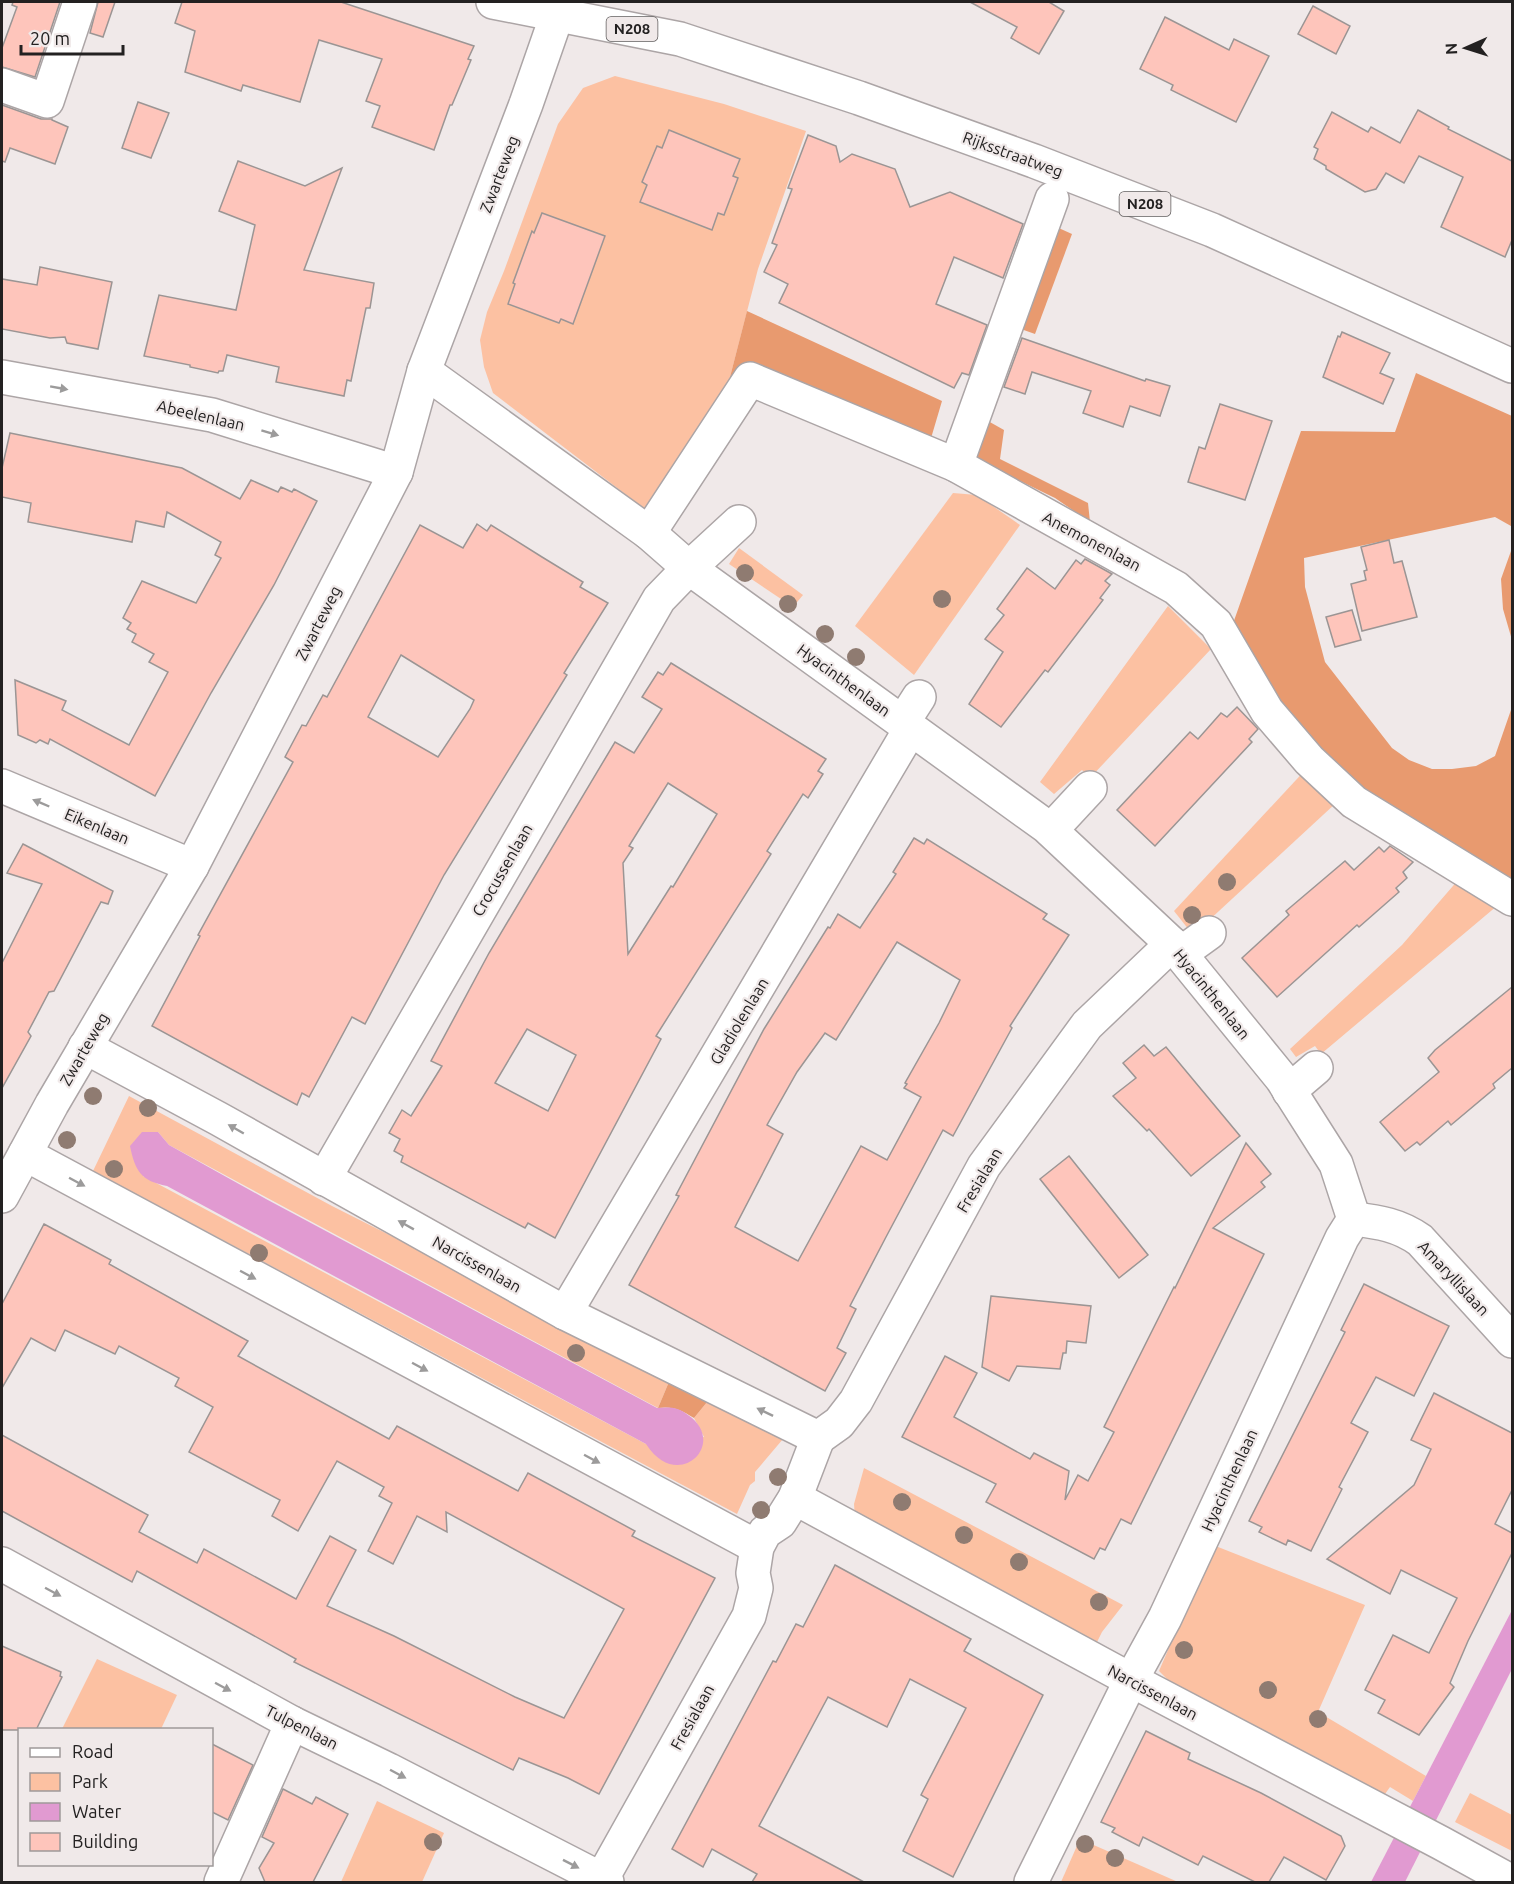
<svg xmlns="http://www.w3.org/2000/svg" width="1514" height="1884" font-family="Ubuntu,sans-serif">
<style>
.green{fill:#fcc1a2}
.forest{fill:#e89a6f}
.water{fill:#e19ad1}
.building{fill:#fec5bb;stroke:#9b9594;stroke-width:1.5;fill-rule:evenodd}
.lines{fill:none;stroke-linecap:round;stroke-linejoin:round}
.minor-casing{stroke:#aca5a6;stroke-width:36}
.major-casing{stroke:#aca5a6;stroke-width:36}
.minor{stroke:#fff;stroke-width:33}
.major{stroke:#fff;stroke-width:33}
.tree{fill:#8f7b71}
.oneway{fill:#9c9b9b}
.labels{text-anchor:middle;stroke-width:4.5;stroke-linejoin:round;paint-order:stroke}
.shield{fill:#f0e9e9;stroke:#605d5d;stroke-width:1.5}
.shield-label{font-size:15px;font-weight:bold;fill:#232121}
.street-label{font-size:16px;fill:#232121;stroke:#f0e9e9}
</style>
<rect width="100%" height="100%" fill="#f0e9e9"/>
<g class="green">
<path d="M615,76L724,104L806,131L758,269L730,377L727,403L646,510L493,393L484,367L480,340L487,312L504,271L558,124L583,88Z"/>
<path d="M953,493L977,495L1020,525L914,675L855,626Z"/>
<path d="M739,548L803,595L793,607L729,564Z"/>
<path d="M1168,606L1211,649L1090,778L1082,770L1054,794L1040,782Z"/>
<path d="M1309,766L1336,803L1193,935L1174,911Z"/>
<path d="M1459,879L1504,900L1321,1054L1315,1046L1296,1057L1290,1049L1402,945Z"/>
<path d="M129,1096L332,1206L671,1377L658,1408L169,1145L158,1132L143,1176L646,1444L704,1437L694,1418L712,1396L783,1439L755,1472V1481L750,1485L737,1514L93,1171Z"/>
<path d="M864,1468L1123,1605L1102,1632L1095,1646L855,1518L854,1504Z"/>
<path d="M1213,1545L1365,1605L1318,1712L1426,1776L1413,1801L1390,1787L1380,1801L1180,1692L1159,1671Z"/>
<path d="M97,1659L177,1695L161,1729H62Z"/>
<path d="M1470,1793L1512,1815V1851L1455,1822Z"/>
<path d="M377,1801L444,1833L422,1882H341Z"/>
<path d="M1080,1839L1178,1882H1061Z"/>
</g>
<g class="forest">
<path d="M1052,225L1072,234L1035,334L1015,327Z"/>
<path d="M747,311L942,401L929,445L749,371L727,403L730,377Z"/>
<path d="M1416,373L1512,416V640L1503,609L1501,579L1511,551V526L1495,517L1304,558L1305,587L1325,662L1392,748L1409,760L1432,769H1452L1476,766L1495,756L1512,707V885L1377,807L1303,739L1230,632L1301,431L1395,432Z"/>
<path d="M988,421L1004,430L1000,459L1088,503L1090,522L1055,498L975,459Z"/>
<path d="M671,1377L712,1396L694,1418C681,1410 673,1406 658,1408Z"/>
</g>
<g class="water">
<path d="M142,1132H158L169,1145L266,1199L657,1408C670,1407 678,1407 688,1415C729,1443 678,1494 646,1444L167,1186C141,1181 135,1171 130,1146Z"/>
<path d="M1512,1610V1669L1405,1882H1371Z"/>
</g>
<g class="building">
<path d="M13,2H60L35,77L2,67V48L17,7L12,5Z"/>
<path d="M98,2H115L103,37L90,33Z"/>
<path d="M182,2H341L474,46L468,59L471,60L452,105H450L434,150L372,127L380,106L366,101L382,59L319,40L300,102L243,85L241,91L185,72L195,31L175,23Z"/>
<path d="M970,2H1049L1064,11L1039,54L1011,38L1017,27Z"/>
<path d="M1313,6L1350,26L1336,54L1298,34Z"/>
<path d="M1165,17L1229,50L1234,39L1269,56L1236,122L1171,90L1173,85L1140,69Z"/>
<path d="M138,102L169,113L151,158L122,148Z"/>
<path d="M2,105L41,119H52V120L68,127L55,164L10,148L5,162L2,161Z"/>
<path d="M1418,110L1449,127L1448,129L1512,161V240L1505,257L1441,227L1463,177L1419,156L1404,183L1386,173L1376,189L1365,192L1326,169V166L1314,159L1318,149L1314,147L1332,112L1368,132L1371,127L1400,143Z"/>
<path d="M669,130L740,159L733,176L738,178L724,215L718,213L712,230L640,202L647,185L642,182L657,146L662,148Z"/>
<path d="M808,135L836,146L840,162L852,154L895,169L910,207L950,192L1023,224L1003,278L954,257L936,304L987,325L969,375L962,373L954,388L779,303L788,284L764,272L777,245L772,243L792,189L788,188Z"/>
<path d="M238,161L305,186L342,168L304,270L374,283L370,308H366L351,381L347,380L344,396L276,382L279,367L227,355L223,371H219L218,373L190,367V365L144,356L159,295L236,310L255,225L219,211Z"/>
<path d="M542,213L605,236L573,324L561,319L559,323L508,304L515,284L513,283L532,231L534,233Z"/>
<path d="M40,267L112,282L98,349L67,343L65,337L50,338L2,329V279L37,285Z"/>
<path d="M1342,332L1390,353L1380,373L1394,379L1383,404L1323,377L1338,336L1340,337Z"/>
<path d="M1022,338L1145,381L1146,379L1170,386L1160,416L1130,406L1123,427L1083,413L1091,391L1032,372L1025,394L1004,387Z"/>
<path d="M1220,404L1272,421L1245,500L1188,482L1199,447L1205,449Z"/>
<path d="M10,433L182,468L240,499L251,480L278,492L281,487L292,492L294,489L317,501L274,585L211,693L155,796L50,739L48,744L40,740L36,743L18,735L15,680L66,701L62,710L129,745L168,672L149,662L154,654L132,642L136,634L127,629L131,623L123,618L142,581L196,603L221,558L215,555L221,542L167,512L164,527L136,521L132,542L28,522L31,503L2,497V468Z"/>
<path d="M477,524L487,531L491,525L542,557L583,582L580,587L608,603L564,673L567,675L444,875L365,1024L352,1017L309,1097L302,1093L297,1105L152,1026L200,936L198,935L293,762L285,757L302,725L306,726L323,695L327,697L420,525L463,548ZM401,655L474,700L470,709L438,757L368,717Z"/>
<path d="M1389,540L1394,563L1402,561L1417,617L1362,631L1351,584L1366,580L1364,571L1367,570L1361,547Z"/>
<path d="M1085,559L1112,574L1105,581L1110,585L1100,598L1103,600L1048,672L1045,670L1001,727L969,704L1003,652L985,639L1004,615L997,609L1027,568L1055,589L1076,560L1081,564Z"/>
<path d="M1352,610L1361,640L1335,647L1326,617Z"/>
<path d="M671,663L826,759L818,771L823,774L808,798L803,794L767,851L771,854L656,1036L661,1039L555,1238L528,1223L525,1228L401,1162L403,1156L394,1151L400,1139L389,1133L402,1110L411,1116L442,1066L431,1061L489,953L615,742L634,753L662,709L642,697L658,672L663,675ZM668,783L717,814L673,887L671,886L628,954L623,863L633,848L629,846ZM527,1029L576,1055L548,1111L495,1083Z"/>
<path d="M1237,707L1258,729L1249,739L1252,742L1155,846L1117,810L1190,732L1198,739L1221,713L1227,717Z"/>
<path d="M914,838L924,844L927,839L1047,914L1043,919L1069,935L1010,1026L1012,1028L953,1136L943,1130L886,1237L850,1306L856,1309L837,1348L846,1353L825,1391L629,1285L679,1196L676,1195L764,1029L828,927L830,928L838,914L860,928L896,874L893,872ZM897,942L960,980L939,1023L905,1083L907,1084L904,1088L921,1097L887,1160L861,1146L798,1261L735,1227L783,1134L767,1125L797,1072L825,1033L836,1040Z"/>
<path d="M23,844L113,891L108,904L101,902L54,991L49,992L28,1032L31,1036L2,1088V963L42,884L7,873Z"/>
<path d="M1390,846L1413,862L1403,872L1407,878L1396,888L1399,892L1359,927L1357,925L1277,997L1242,958L1289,915L1286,911L1345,861L1354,870L1379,847L1384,852Z"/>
<path d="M1512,987V1068L1493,1084L1495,1088L1451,1125L1448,1121L1420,1145L1417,1142L1405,1151L1380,1122L1439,1072L1428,1058L1435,1050Z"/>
<path d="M1144,1045L1154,1056L1166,1047L1240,1136L1191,1176L1149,1129L1147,1131L1113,1096L1136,1078L1123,1063Z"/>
<path d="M1246,1143L1271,1174L1261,1182L1265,1187L1213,1228L1264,1254L1131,1524L1121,1519L1105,1550L1100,1548L1094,1559L986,1502L996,1484L902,1437L945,1356L977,1373L954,1417L1030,1459L1034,1453L1069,1471L1065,1500L1078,1475L1088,1481L1114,1432L1104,1427L1174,1287L1175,1288Z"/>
<path d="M1069,1156L1148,1255L1119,1278L1040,1179Z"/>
<path d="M44,1224L111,1260L109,1264L248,1341L238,1356L389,1439L397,1426L518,1491L528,1473L635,1531L632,1536L715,1578L599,1794L568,1778L519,1758L513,1770L294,1662L296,1659L137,1571L132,1582L2,1511V1435L148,1515L139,1532L197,1563L204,1549L296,1599L330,1536L356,1550L327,1606L394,1636L515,1697L564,1718L624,1609L446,1512L447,1532L417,1516L393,1564L368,1551L392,1503L379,1496L384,1487L337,1461L298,1531L272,1516L280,1500L189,1452L213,1407L175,1386L179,1378L119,1346L115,1354L65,1330L55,1351L31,1338L2,1388V1304Z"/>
<path d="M1364,1284L1449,1326L1414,1396L1376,1377L1351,1423L1368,1432L1339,1487L1342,1489L1311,1551L1288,1540L1286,1545L1259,1532L1262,1527L1249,1521L1345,1332L1341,1330Z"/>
<path d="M991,1296L1091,1306L1086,1343L1067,1341L1066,1353H1063L1060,1369L1017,1366L1009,1381L982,1367Z"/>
<path d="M1434,1393L1512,1433V1490L1495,1524L1512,1533V1553L1468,1641L1450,1683L1454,1687L1419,1735L1378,1713L1385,1700L1365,1690L1393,1635L1429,1653L1457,1598L1401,1570L1390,1594L1327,1559L1414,1485L1431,1449L1411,1440Z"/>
<path d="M835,1565L971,1639L964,1651L1043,1695L953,1877L903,1851L928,1799L921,1795L966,1708L910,1679L887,1727L828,1697L759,1826L864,1882H752L757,1874L712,1849L703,1867L672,1849L773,1661L776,1662L796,1624L803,1627Z"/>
<path d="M2,1646L61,1672L60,1676L62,1677L36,1730H2Z"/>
<path d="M1146,1731L1190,1753L1188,1759L1261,1793L1341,1836L1345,1846L1326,1880L1284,1857L1269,1882H1255L1203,1856L1198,1865L1143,1837L1139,1846L1112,1832L1115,1828L1101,1822Z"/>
<path d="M212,1744L253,1765L228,1820L212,1812Z"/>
<path d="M283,1789L312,1804L316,1797L348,1814L313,1882H265L259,1868L274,1843L262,1837Z"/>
</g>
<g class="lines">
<defs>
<g id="minor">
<path d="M2,85L47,101L80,2"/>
<path d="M424,371L649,533L689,568L1047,827L1172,944L1282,1079L1336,1164L1354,1219"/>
<path d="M2,377L212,415L396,472"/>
<path d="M956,465L1052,199"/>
<path d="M649,533L750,379L956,465L1176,588L1216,624L1267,711L1309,760L1354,802L1512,899"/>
<path d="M903,722L919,697"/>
<path d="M2,786L192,866"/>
<path d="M1051,830L1090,788"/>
<path d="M1180,954L1209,933"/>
<path d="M85,1047L219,1119L565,1313L818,1438"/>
<path d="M1289,1091L1316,1068"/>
<path d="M25,1154L757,1547"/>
<path d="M324,1179L659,599L689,568L739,522"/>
<path d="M1354,1219C1379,1222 1399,1225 1420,1240L1512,1341"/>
<path d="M565,1313L911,728"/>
<path d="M818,1438L839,1423L856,1401L984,1166L1087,1025L1172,944"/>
<path d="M795,1498L1131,1680L1441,1843L1512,1882"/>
<path d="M2,1564L292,1723L389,1770L607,1882"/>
<path d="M221,1882L292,1723"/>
<path d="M600,1882L749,1616L756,1588L753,1573L757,1547L765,1532L780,1522L795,1498L818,1438"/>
<path d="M1031,1882L1131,1680L1165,1618L1342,1238L1354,1219"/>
</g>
<g id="major">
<path d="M493,2L680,39L859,98L1034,161L1212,230L1512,366"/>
<path d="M2,1196L52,1104L192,866L396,472L424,371L526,104L557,15"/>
</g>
</defs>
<use href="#minor" class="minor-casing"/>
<use href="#major" class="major-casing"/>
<use href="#minor" class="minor"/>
<use href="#major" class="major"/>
</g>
<g class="tree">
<circle cx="745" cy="573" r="9"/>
<circle cx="942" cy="599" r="9"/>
<circle cx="788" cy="604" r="9"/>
<circle cx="825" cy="634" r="9"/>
<circle cx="856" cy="657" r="9"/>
<circle cx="1227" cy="882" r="9"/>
<circle cx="1192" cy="915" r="9"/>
<circle cx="93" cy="1096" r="9"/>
<circle cx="148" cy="1108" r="9"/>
<circle cx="67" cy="1140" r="9"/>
<circle cx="114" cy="1169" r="9"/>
<circle cx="259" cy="1253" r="9"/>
<circle cx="576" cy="1353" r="9"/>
<circle cx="778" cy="1477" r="9"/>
<circle cx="902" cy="1502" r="9"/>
<circle cx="761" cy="1510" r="9"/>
<circle cx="964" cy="1535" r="9"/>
<circle cx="1019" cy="1562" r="9"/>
<circle cx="1099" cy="1602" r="9"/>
<circle cx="1184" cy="1650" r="9"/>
<circle cx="1268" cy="1690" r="9"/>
<circle cx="1318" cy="1719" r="9"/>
<circle cx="433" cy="1842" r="9"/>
<circle cx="1085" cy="1844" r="9"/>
<circle cx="1115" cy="1858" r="9"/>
</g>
<defs><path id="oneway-solid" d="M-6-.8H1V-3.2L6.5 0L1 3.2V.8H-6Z" transform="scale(1.5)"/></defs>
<g class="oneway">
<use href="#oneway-solid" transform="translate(59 388) rotate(10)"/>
<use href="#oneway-solid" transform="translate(270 433) rotate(17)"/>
<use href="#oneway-solid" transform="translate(41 803) rotate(-157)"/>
<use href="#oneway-solid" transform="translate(236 1129) rotate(-150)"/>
<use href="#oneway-solid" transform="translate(77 1182) rotate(28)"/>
<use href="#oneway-solid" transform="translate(406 1225) rotate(-151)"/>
<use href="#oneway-solid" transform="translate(248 1275) rotate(28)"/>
<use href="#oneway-solid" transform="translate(420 1367) rotate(28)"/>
<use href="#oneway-solid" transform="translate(765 1412) rotate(-154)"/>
<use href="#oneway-solid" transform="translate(592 1459) rotate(28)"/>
<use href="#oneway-solid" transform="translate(53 1592) rotate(28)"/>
<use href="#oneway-solid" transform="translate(223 1687) rotate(28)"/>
<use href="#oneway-solid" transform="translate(398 1774) rotate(28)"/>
<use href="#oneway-solid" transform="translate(571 1864) rotate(27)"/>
</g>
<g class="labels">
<g class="shield">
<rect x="606.5" y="17" width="51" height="24" rx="4.5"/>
<rect x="1119.5" y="192" width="51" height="24" rx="4.5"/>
</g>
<g class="shield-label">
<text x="632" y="34">N208</text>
<text x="1145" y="209">N208</text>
</g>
<g class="street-label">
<text transform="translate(1013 154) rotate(20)" y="6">Rijksstraatweg</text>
<text transform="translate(499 174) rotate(-69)" y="6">Zwarteweg</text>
<text transform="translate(201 415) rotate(13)" y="6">Abeelenlaan</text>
<text transform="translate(1092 541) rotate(28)" y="6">Anemonenlaan</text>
<text transform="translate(318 623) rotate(-63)" y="6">Zwarteweg</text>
<text transform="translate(844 680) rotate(36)" y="6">Hyacinthenlaan</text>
<text transform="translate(97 826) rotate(23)" y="6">Eikenlaan</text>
<text transform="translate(502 870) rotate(-60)" y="6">Crocussenlaan</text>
<text transform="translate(1212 994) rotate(51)" y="6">Hyacinthenlaan</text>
<text transform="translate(739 1021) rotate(-59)" y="6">Gladiolenlaan</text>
<text transform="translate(84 1049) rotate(-60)" y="6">Zwarteweg</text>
<text transform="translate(979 1180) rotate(-59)" y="6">Fresialaan</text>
<text transform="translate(477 1264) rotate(29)" y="6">Narcissenlaan</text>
<text transform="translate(1454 1278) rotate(47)" y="6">Amaryllislaan</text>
<text transform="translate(1229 1480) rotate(-65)" y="6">Hyacinthenlaan</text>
<text transform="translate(1153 1692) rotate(28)" y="6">Narcissenlaan</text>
<text transform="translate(692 1717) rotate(-61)" y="6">Fresialaan</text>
<text transform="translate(302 1727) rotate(27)" y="6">Tulpenlaan</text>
</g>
</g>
<rect width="1514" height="1884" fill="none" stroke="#232121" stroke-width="6"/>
<rect x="18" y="1728" width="195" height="138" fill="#f0e9e9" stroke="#9e9999" stroke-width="1.5"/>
<rect x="30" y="1748" width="30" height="9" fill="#ffffff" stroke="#9e9999" stroke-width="1.5"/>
<text x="72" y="1758" font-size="18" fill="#232121">Road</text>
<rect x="30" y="1773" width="30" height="18" fill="#fcc1a2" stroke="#9e9999" stroke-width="1.5"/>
<text x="72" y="1788" font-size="18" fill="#232121">Park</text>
<rect x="30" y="1803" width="30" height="18" fill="#e19ad1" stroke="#9e9999" stroke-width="1.5"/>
<text x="72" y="1818" font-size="18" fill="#232121">Water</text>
<rect x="30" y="1833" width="30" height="18" fill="#fec5bb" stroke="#9e9999" stroke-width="1.5"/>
<text x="72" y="1848" font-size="18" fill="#232121">Building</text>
<g transform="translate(1466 48) rotate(267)" stroke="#f0e9e9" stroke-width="4.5" paint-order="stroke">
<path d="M0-4.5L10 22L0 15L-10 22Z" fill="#232121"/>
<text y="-9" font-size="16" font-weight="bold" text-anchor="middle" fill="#232121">N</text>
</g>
<path d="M21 45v9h102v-9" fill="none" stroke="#232121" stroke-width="3"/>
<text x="30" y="45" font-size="18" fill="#232121" stroke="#f0e9e9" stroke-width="4.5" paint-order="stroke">20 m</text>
</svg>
